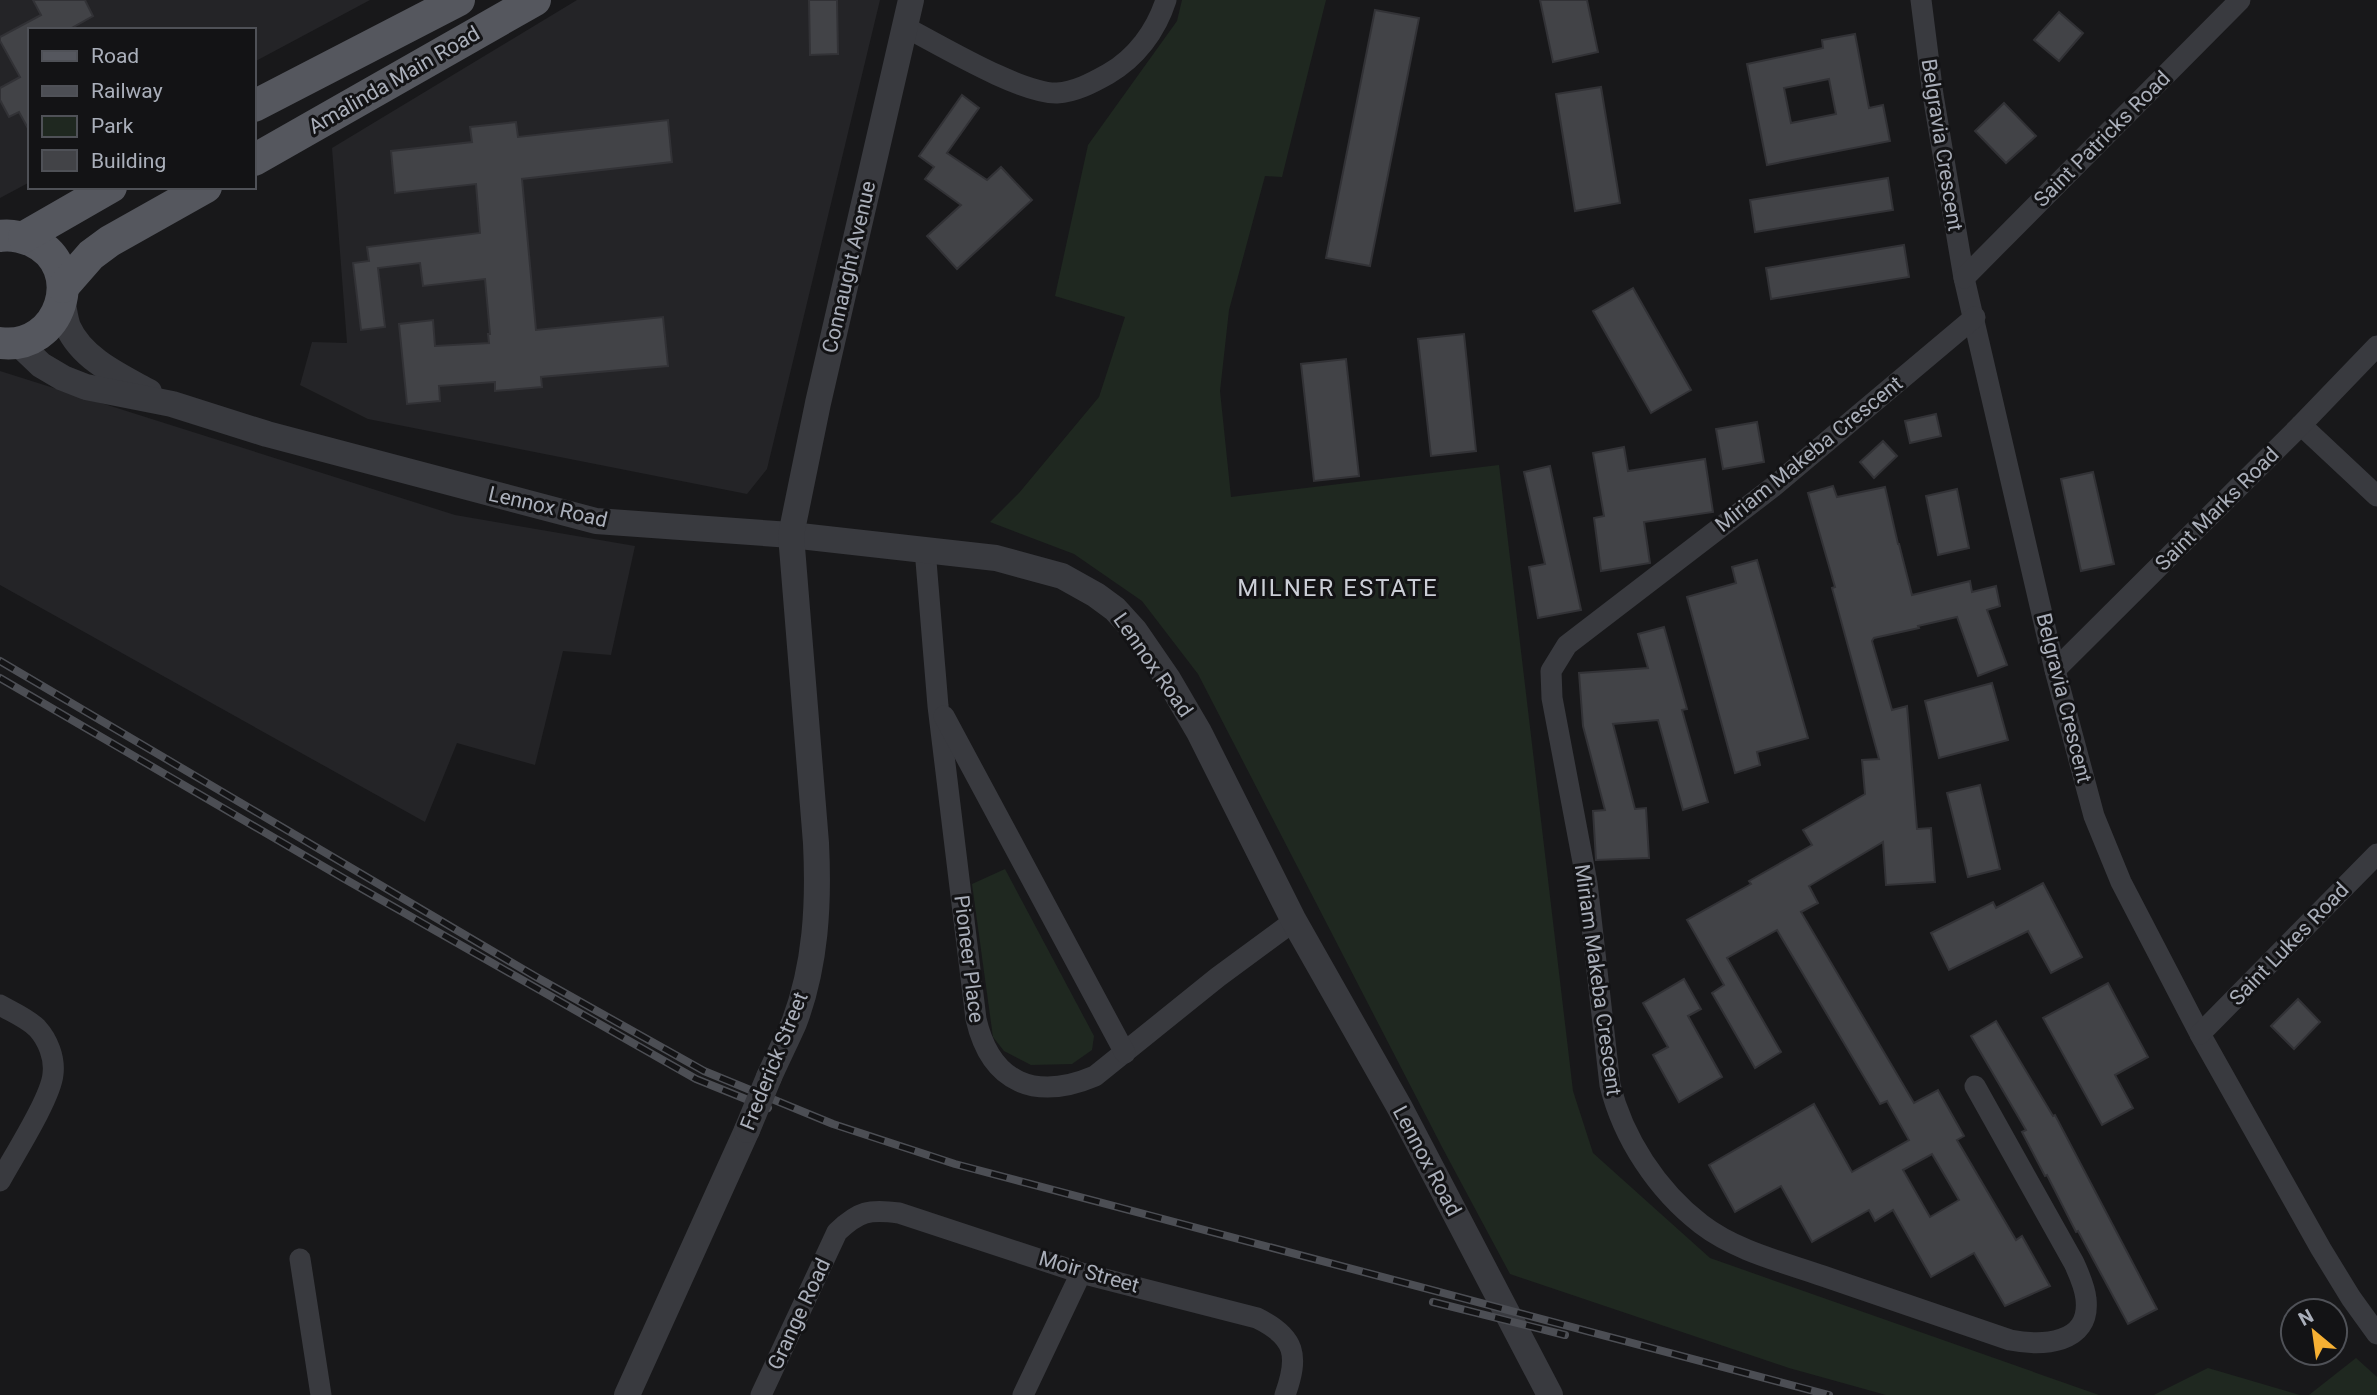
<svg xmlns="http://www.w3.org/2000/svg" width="2377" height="1395" font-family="Roboto,sans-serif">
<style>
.built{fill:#242427}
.green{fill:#1f2820}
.building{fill:#424347;stroke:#323236;stroke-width:2;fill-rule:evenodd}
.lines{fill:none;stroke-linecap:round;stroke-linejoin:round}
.minor{stroke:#393a3f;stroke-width:21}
.tertiary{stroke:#393a3f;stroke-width:26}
.primary{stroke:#55575e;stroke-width:32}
.rail-casing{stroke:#4c4e54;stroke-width:8}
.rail{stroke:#131315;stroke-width:5;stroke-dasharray:16;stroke-linecap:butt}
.tertiary-bridge{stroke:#393a3f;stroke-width:26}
.labels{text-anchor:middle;stroke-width:6;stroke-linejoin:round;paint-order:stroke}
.street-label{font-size:21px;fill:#aaafba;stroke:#131315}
.quarter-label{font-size:24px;letter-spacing:2px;fill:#cbced6;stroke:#131315}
</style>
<rect width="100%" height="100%" fill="#18181a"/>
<g class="built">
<path d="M0,0H370L254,62V30H30V182L0,198Z"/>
<path d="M577,0H880L767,469L747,494L368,419L300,385L312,342L347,343L332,148Z"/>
<path d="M0,371L455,515L635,546L611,655L563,651L535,765L457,743L425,822L0,585Z"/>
</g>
<g class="green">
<path d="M1182,0H1326L1282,177L1265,176L1229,310L1220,391L1231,497L1499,465L1573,1091L1593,1153L1710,1258L2099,1395H1886L1789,1368L1510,1274L1442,1147L1198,674L1142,601L1074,554L990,522L1019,493L1099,397L1125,317L1055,296L1088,145L1177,21Z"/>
<path d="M1005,869L1094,1036L1092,1050L1072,1064L1031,1065L1004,1051L993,1037L972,884Z"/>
<path d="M2356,1358L2377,1377V1395H2309Z"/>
<path d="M2208,1368L2300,1395H2154Z"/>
</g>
<g class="building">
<path d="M33,0H85L93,16L68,30H30V132L19,112L9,117L0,100V88L20,77L0,41V37L41,15Z"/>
<path d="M809,0H837L838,54L810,55Z"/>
<path d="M1540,0H1587L1598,52L1553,62Z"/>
<path d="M1375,10L1419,18L1370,266L1326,258Z"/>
<path d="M2059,12L2083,33L2059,61L2034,40Z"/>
<path d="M1855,34L1869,108L1883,105L1890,141L1767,165L1747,64L1823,48L1822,40ZM1829,79L1836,114L1791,123L1784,88Z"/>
<path d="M1601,87L1620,203L1575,211L1556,94Z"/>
<path d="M962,95L979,108L947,153L987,180L1001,167L1032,200L957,269L927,236L961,205L925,179L934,167L919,156Z"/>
<path d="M2004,103L2036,136L2006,163L1975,131Z"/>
<path d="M668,120L672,162L522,179L536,330L663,317L668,366L541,377L542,387L495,391V382L439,386L440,401L407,404L399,324L433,320L435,346L489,343L488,334H490L485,279L423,286L420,263L378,268L385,327L361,330L353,263L369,261L367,247L480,233L476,184L395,193L391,151L472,142L470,127L516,122L518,137Z"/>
<path d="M1888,178L1893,210L1755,232L1750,200Z"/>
<path d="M1904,245L1909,277L1771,299L1766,268Z"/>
<path d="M1633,288L1691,390L1651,413L1593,311Z"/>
<path d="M1464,334L1476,451L1431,456L1418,339Z"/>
<path d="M1346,359L1359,476L1314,481L1301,364Z"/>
<path d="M1936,414L1941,436L1910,443L1905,421Z"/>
<path d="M1757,422L1764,462L1723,469L1716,429Z"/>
<path d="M1883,441L1897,456L1874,478L1860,462Z"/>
<path d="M1624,447L1628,471L1705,459L1713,512L1644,522L1650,563L1601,571L1594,518L1604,516L1593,453Z"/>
<path d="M1550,466L1581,610L1538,618L1529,567L1545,564L1524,472Z"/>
<path d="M2093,472L2114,564L2081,571L2061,479Z"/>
<path d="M1833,486L1837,497L1885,487L1898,544H1899L1912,595L1970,581L1972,592L1996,586L2000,606L1987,610L2007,665L1978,676L1957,617L1918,626L1919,628L1874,638L1872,641L1892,710L1907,706L1917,829L1931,828L1935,882L1886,885L1883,842L1809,886L1818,903L1801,912L1914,1103L1938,1090L1964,1136L1957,1140L2016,1240L2022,1236L2050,1286L2005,1306L1974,1253L1931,1277L1893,1210L1875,1221L1869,1210L1812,1242L1781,1186L1735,1212L1709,1165L1814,1104L1852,1172L1909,1140L1887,1101L1880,1104L1777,930L1727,958L1781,1052L1755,1068L1712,993L1724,985L1687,920L1751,884L1749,881L1812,845L1803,830L1865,794L1862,760L1879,759L1832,588L1835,587L1808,493ZM1932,1154L1959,1200L1930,1217L1903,1170Z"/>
<path d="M1957,489L1969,548L1938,555L1926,496Z"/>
<path d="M1757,560L1808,738L1757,752L1760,765L1735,773L1687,597L1736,583L1732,567Z"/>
<path d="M1664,627L1687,709L1682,710L1708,802L1683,810L1658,720L1613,724L1635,809L1646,808L1649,858L1596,860L1593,811L1605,810L1583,726L1579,673L1648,668L1638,634Z"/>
<path d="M1992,683L2008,740L1939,758L1925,701Z"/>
<path d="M1980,785L2000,869L1968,877L1947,793Z"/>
<path d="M2043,883L2082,957L2051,973L2028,931L1949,970L1931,933L1993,902L1996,908Z"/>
<path d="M1684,979L1701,1009L1688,1016L1722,1077L1679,1102L1653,1055L1668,1047L1643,1003Z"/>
<path d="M2108,983L2148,1057L2115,1075L2133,1108L2102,1125L2043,1018Z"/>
<path d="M2298,999L2320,1022L2294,1049L2271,1026Z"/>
<path d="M1996,1021L2053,1116L2055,1115L2157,1309L2128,1324L2078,1231L2076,1232L2047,1175L2045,1176L2022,1132L2026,1130L1971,1036Z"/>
</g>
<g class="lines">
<g class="minor">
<path d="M1921,0L1933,95L1964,278L2055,670L2094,816L2121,882L2200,1034L2321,1249L2351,1298L2377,1334"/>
<path d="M905,27C940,45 1021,94 1057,93C1075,92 1092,83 1108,74C1136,58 1156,31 1166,0"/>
<path d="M1964,278L2240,0"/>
<path d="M1975,317L1773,487L1567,645L1551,671L1552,698L1587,883L1610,1085C1623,1138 1657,1190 1701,1224C1736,1251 1783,1262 1823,1276C1885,1297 1948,1319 2010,1340C2041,1346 2091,1345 2086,1299C2085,1287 2079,1274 2074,1263L1975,1086"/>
<path d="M2301,425L2377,496"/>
<path d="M925,549L938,706L976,1019C991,1084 1036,1101 1095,1076L1218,977L1294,921"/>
<path d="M2055,670L2301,425L2377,346"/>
<path d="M944,716L1125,1053"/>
<path d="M0,1005C12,1012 27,1018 37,1028C48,1040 55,1058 53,1074C51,1098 13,1157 0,1181"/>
<path d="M2200,1034L2377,854"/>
<path d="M300,1259L321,1395"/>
<path d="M761,1395L837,1232C859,1211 869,1209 899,1213L1081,1273L1257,1318C1296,1337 1299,1356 1285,1395"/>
<path d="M1023,1395L1081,1273"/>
</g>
<g class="tertiary">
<path d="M62,300C64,308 65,319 68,327C82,359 120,376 149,392"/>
<path d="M18,343L41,365L63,378L86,387L172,404L267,434L596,521L791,535L996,558L1062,576L1096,595L1115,609L1135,631L1168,679L1199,732L1294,921L1400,1108L1550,1395"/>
<path d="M769,1077C777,1059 786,1041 794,1023C816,965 819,904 816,843L791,535L818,403L911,0"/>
<path d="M627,1395L747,1130"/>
</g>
<g class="primary">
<path d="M254,106L459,0"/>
<path d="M254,160L535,0"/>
<path d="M0,236C11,234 22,237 32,241C88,267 61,351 0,343"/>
<path d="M24,237L111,187"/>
<path d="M63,287L91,255L110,241L206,187"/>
</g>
<defs>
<g id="rail">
<path d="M0,661L538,978L704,1071L833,1124L955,1164L1829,1395"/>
<path d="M0,678L343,878L696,1079L768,1108"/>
<path d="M1433,1302L1565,1335"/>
</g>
</defs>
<use href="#rail" class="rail-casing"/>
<use href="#rail" class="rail"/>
<path class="tertiary-bridge" d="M747,1130L769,1077"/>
</g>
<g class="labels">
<g class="street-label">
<text transform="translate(394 80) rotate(-30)" y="7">Amalinda Main Road</text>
<text transform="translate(2102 139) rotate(-45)" y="7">Saint Patricks Road</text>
<text transform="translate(1942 145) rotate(81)" y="7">Belgravia Crescent</text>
<text transform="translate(849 267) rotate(-77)" y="7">Connaught Avenue</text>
<text transform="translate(1809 454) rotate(-39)" y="7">Miriam Makeba Crescent</text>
<text transform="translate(548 507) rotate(13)" y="7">Lennox Road</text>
<text transform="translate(2217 509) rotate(-45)" y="7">Saint Marks Road</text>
<text transform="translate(1153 665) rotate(55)" y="7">Lennox Road</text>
<text transform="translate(2064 698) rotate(76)" y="7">Belgravia Crescent</text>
<text transform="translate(2289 944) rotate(-46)" y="7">Saint Lukes Road</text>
<text transform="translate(969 959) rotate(83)" y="7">Pioneer Place</text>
<text transform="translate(1598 980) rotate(82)" y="7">Miriam Makeba Crescent</text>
<text transform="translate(774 1061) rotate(-68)" y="7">Frederick Street</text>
<text transform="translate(1427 1161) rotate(62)" y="7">Lennox Road</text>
<text transform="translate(1089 1272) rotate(16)" y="7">Moir Street</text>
<text transform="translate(799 1314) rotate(-65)" y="7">Grange Road</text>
</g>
<g class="quarter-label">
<text x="1338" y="596">MILNER ESTATE</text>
</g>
</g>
<rect x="28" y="28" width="228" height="161" fill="#131315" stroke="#4f5157" stroke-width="2"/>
<rect x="42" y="51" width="35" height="10" fill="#55575e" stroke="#4f5157" stroke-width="2"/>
<text x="91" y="63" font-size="21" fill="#aaafba">Road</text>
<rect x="42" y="86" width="35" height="10" fill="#4c4e54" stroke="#4f5157" stroke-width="2"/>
<text x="91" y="98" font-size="21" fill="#aaafba">Railway</text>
<rect x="42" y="116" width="35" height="21" fill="#1f2820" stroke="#4f5157" stroke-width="2"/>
<text x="91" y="133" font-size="21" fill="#aaafba">Park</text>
<rect x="42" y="150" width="35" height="21" fill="#424347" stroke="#4f5157" stroke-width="2"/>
<text x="91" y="168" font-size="21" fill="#aaafba">Building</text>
<g transform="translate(2314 1332) rotate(331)"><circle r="33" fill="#131315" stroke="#4f5157" stroke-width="2"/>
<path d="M0-5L12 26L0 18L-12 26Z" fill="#f6b033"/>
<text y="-10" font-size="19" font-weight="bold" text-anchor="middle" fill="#aaafba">N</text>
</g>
</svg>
